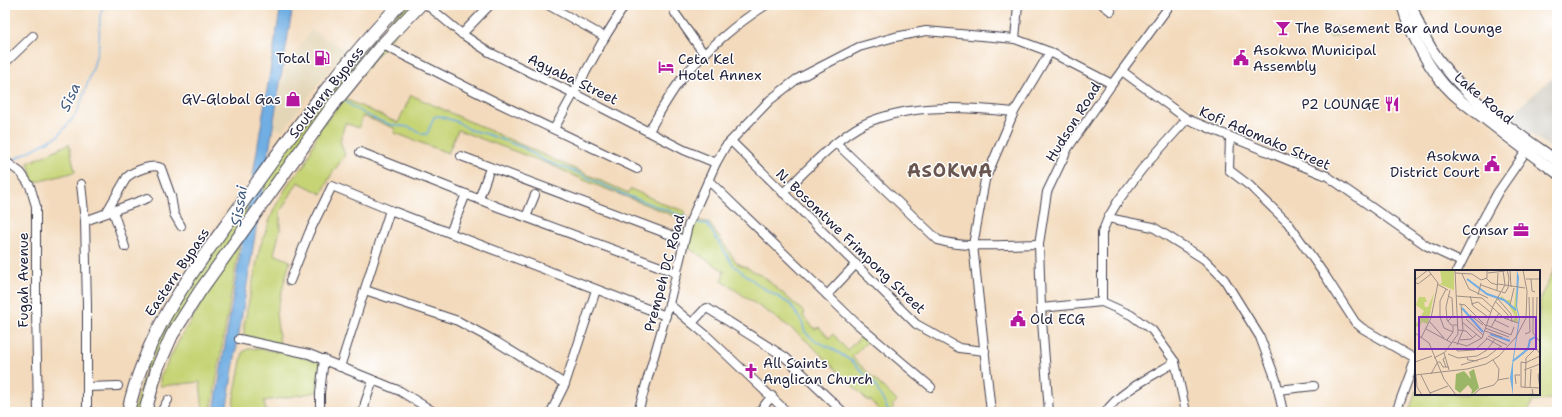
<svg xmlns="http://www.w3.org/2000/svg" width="1562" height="417" font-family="'Shantell Sans',sans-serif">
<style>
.built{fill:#e3d6b7}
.industrial{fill:#c8c4b8}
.green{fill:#c6d476;stroke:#747b58}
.water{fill:#70aee3;stroke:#49688f}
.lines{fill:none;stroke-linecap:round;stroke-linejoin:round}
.stream{stroke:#70aee3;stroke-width:1.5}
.minor-casing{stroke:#413e4e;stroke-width:10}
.major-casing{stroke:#413e4e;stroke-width:12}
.highway-casing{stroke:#413e4e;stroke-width:14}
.minor{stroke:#fff;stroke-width:8}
.major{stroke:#fff;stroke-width:10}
.highway{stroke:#fff;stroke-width:12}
.labels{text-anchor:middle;stroke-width:3;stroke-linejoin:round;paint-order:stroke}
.poi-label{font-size:14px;fill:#22223b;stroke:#fff;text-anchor:start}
.street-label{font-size:14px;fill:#22223b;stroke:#fff}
.water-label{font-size:15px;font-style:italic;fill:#415a7e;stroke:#fff}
.district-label{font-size:18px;font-weight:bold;letter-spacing:1px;fill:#6a5651;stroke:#fff}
.inset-river{fill:none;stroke:#70aee3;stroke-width:2}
.inset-road{fill:none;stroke:#9f9088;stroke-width:1}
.view{fill:#7b2cbf;fill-opacity:0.15;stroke:#7b2cbf;stroke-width:2}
.inset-edge{fill:none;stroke:#22223b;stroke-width:2}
</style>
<rect width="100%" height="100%" fill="#fff"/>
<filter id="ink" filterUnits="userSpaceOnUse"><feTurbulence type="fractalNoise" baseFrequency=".025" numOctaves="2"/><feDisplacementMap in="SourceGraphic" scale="8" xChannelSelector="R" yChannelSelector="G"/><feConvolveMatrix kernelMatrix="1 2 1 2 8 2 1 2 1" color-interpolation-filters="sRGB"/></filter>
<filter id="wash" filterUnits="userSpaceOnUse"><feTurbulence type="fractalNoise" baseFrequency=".012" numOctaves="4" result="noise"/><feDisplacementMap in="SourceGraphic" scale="16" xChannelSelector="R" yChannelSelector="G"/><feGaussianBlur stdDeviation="0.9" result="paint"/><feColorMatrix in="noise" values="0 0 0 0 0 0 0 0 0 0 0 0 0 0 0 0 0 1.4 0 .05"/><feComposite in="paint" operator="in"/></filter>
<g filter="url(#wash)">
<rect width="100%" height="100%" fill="#f3dabc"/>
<path class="built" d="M311,30L345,49L283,130L274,128L285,70Z"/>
<path class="industrial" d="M1557,74V153L1508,117Z"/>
<g class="green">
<path d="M404,5H418L257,204L249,198L337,81Z"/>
<path d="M1337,26L1341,34L1330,38L1326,30Z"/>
<path d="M411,95L628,193L631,189L666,205L685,211L682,219L586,181L551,165L458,130L448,153L395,133L394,128L363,116L359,128L345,123L340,141L345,155L331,175L322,194L298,182L280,212V230L274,254L290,261L276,313L280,344L244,335V325L260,247L274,209L291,180L305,165L319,130L345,99L398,123Z"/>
<path d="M69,144L75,172L33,183L28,163Z"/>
<path d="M247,201L255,207L161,358L151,353L183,292Z"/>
<path d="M696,220L709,223L737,263L763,276L805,313L803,316L815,329L819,327L829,338L833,334L847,350L865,333L870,339L852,357L897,401L892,406L894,408L892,410L893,412H881L870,400L868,401L809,343L791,328L722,281L724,271L687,247L691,232Z"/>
<path d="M240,242L212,406L203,411L200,382L160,386V377L182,335Z"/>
<path d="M1557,264V397L1555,398L1532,402L1528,412H1409L1416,390V394H1539V305L1541,296Z"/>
<path d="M250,348L284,352L321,363L317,392L264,401L266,412H233L234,397L243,352Z"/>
<path d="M150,356L160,361L144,412H133Z"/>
</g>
<path class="water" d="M281,5H293L226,412H214Z"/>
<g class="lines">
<g class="stream">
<path d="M345,101C357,111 374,119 389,124C401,127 412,125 421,134H427L434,117L439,116L458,122L470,130L484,133L524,148L545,161L576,172L597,182L623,194L688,218"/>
<path d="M11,161L58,136L77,113L93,68L99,45L100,15L104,5"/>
<path d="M693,221L696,223L707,224L733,265L760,286L790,304L802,322L805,332L815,341L831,348L853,362L875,385L889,412"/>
</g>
</g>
</g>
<g filter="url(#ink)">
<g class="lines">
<defs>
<g id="minor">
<path d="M427,5L462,34L489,52L575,94L684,150L716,163"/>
<path d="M548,5L605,37"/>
<path d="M1103,5L1111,11"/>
<path d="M675,13L704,54"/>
<path d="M462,34L490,5"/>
<path d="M1015,39L1018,5"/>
<path d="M383,45L496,102L637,169"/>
<path d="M5,63L33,36"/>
<path d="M1122,71L1187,119L1327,176L1427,246L1461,262"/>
<path d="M554,129L605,37L625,5"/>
<path d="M649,131C660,112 670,93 684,76C706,50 737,23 766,5"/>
<path d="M1230,137L1229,170L1250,186L1288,223L1326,277L1355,322L1362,328L1415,359"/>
<path d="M731,141L916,324L959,348L985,351"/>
<path d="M836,143L938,240C964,249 1010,244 1039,244"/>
<path d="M360,152L498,207L677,273"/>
<path d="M461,156L684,240"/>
<path d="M5,161L21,173L30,186L36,206V312L38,412"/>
<path d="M708,180L856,323L931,387"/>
<path d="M81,184L85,221"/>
<path d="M783,193C805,172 837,137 864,124C910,103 965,107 1014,112"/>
<path d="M479,199L490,168"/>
<path d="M113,211L125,247"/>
<path d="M106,213L127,177C134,171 153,163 161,168L171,196L174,214L181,226"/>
<path d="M526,217L535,195"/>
<path d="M1108,218L1153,227L1204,259L1224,279L1260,337L1276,380L1283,412"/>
<path d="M450,233L466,194"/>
<path d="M1457,271L1480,225L1498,192L1529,147"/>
<path d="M290,281L309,233L332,186L390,210L666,316"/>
<path d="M365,290L458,321L495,341L565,384"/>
<path d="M827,295L856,264"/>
<path d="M1102,302V233L1108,218L1118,201L1142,169L1187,119"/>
<path d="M669,304L706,335L787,412"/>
<path d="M1041,308L1102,302L1131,315L1142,323L1152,330L1175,362L1186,412"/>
<path d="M692,323L705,309L707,308L785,357L843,412"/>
<path d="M239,339L309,354L400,391L434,412"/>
<path d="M340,367L390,210"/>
<path d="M87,387L118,386"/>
<path d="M1278,390L1314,386"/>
<path d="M87,412V305L85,221L148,198"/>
<path d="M161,412L168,400"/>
<path d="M320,412V393L324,359"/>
<path d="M364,412L365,403L373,380"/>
<path d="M551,412L565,384L596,290"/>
<path d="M638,412L669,304L688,226L716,163L725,147L770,100L797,79L859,47L895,37L926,31L1015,39L1050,52L1112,84"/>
<path d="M759,412L772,396"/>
<path d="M991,412L973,245L985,180L1014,112L1050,52"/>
<path d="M1049,412L1041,308L1039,244L1047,192L1068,148L1112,84L1170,5"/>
<path d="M1106,412C1117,393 1156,374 1175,362"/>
<path d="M1396,412L1416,358"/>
</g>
<g id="major">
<path d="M1402,5C1410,34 1430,72 1452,93C1462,102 1474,111 1485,119C1509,138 1533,156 1557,173"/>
<path d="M1412,5C1433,79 1498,119 1557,161"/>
</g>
<g id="highway">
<path d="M128,412C146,328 196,267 245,199C294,131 341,65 399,5"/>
<path d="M145,412L157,369L165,351L172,335L200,291L336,101L380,47L420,5"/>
</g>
</defs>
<use href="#minor" class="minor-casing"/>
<use href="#major" class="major-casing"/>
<use href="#highway" class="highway-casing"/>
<use href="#minor" class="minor"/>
<use href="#major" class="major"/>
<use href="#highway" class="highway"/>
</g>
</g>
<defs>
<symbol id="bar-bare" viewBox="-9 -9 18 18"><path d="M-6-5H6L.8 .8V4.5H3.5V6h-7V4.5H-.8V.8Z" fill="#b5179e" stroke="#fff" stroke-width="2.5" paint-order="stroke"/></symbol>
<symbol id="fuel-bare" viewBox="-9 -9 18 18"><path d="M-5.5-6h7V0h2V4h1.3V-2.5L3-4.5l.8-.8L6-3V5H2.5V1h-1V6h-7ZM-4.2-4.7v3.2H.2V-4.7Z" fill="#b5179e" stroke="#fff" stroke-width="2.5" paint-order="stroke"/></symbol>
<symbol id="civic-bare" viewBox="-9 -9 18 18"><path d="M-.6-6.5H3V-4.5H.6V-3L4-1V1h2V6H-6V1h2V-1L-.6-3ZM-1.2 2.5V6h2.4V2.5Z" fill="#b5179e" stroke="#fff" stroke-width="2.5" paint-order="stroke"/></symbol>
<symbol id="hotel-bare" viewBox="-9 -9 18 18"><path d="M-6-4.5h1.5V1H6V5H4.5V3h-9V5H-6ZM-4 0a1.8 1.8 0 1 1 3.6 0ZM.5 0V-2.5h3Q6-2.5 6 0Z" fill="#b5179e" stroke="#fff" stroke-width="2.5" paint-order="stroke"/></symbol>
<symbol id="shop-bare" viewBox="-9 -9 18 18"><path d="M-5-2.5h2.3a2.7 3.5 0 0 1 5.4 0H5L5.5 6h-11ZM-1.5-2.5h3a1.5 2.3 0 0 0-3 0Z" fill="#b5179e" stroke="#fff" stroke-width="2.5" paint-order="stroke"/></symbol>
<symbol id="restaurant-bare" viewBox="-9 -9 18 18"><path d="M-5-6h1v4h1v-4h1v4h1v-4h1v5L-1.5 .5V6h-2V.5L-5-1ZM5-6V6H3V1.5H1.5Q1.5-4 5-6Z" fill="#b5179e" stroke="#fff" stroke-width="2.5" paint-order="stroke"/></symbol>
<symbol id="office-bare" viewBox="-9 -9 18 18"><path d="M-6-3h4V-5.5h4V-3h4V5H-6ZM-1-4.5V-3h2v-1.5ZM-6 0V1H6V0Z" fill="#b5179e" stroke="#fff" stroke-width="2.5" paint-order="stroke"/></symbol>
<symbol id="church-bare" viewBox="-9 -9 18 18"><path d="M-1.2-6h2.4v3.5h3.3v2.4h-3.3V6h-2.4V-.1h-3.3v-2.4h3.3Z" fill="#b5179e" stroke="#fff" stroke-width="2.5" paint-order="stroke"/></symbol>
</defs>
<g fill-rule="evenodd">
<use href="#bar-bare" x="1272" y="17" width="22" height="22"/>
<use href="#fuel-bare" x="311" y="47" width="22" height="22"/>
<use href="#civic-bare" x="1230" y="47" width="22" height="22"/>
<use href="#hotel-bare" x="655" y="56" width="22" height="22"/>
<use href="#shop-bare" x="282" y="88" width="22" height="22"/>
<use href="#restaurant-bare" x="1381" y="93" width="22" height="22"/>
<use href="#civic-bare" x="1481" y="153" width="22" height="22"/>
<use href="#office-bare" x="1510" y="219" width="22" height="22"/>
<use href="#civic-bare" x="1007" y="308" width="22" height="22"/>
<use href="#church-bare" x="740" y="360" width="22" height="22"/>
</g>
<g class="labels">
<g class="poi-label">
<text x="1295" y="33">The Basement Bar and Lounge</text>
<text x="1253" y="55">Asokwa Municipal<tspan x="1253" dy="16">Assembly</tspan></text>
<text x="310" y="63" text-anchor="end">Total</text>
<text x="678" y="64">Ceta Kel<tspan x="678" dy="16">Hotel Annex</tspan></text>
<text x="281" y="104" text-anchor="end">GV-Global Gas</text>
<text x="1380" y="109" text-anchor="end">P2 LOUNGE</text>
<text x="1480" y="161" text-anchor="end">Asokwa<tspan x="1480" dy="16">District Court</tspan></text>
<text x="1509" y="235" text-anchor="end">Consar</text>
<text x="1030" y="324">Old ECG</text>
<text x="763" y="368">All Saints<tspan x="763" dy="16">Anglican Church</tspan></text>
</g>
<g class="street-label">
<text transform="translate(573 79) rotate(26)" y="5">Agyaba Street</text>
<text transform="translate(326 92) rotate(-52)" y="5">Southern Bypass</text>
<text transform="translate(1484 98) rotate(40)" y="5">Lake Road</text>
<text transform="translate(1073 122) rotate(-58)" y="5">Hudson Road</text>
<text transform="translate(1265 138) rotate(23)" y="5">Kofi Adomako Street</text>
<text transform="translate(851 241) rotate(44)" y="5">N. Bosomtwe Frimpong Street</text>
<text transform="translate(177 272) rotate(-56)" y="5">Eastern Bypass</text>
<text transform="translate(664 273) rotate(-75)" y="5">Prempeh DC Road</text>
<text transform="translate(23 280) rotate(-90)" y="5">Fugah Avenue</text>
</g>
<g class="water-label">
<text transform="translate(70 97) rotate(-65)" y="5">Sisa</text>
<text transform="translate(239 206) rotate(-81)" y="5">Sissai</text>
</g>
<g class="district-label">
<text x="950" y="177">ASOKWA</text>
</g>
</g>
<g transform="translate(1415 270)">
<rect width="125" height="125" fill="#f3dabc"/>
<path d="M25,0H39V20L24,14L27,13ZM101,19L102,27L101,38L103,52L97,51L101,47L91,31L84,29L87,26L90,30H95L96,35L99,37ZM19,23L13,54L7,52L2,63L4,57L0,56L9,41L1,35L4,27H10L12,32H9L10,37H13Z" fill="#c6d476"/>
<path d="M59,99L64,118L56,125L57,120L53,115L45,123L40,119L41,104L49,101L56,109L54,102Z" fill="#9cb667"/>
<path d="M102,0L104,7L102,37L105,48L98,94V125L95,108L104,48L101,37Z" fill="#70aee3"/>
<path class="inset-river" d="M52,9L72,24L89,30L101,40M47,38L68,62M75,64L95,71M98,91L113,79L115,70L120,67"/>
<path class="inset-road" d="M95,0L96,17M40,3L57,4L66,10L72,8V0M73,3L90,1M47,4L54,19L73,28M71,8L76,13L83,15M111,9H125M116,9L117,21L120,22M0,10L13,0M0,12L3,14L16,4M22,14L33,20M83,14L110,18M66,15L86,22M31,19L25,31V47L29,58L38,62M35,20L31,37L32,50L36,55H43M82,20L83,3M87,22L90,23L93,18L94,8L92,0M63,25L66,13M41,26L67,28L89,48L103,53M55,26L58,36L73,47M118,27V63L125,72M82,28L96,44L97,52M80,31L93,45V50M44,34L50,35L71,56M56,34L63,32L75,42M95,35L99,18M55,45L68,55M51,49L68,65M79,50L94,57M33,51L38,46L37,28L33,26M15,52L29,68M47,52L66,68M71,55L96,65L99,57M76,57L84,43M70,58L94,67M11,59L37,73M43,60L51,61L58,68M70,61L87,67M0,63L14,73L29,109L41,125M110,64L115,62L114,27M121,64L122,27M73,66L92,75M6,68L16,48L23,13L13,0M71,68L87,77M32,70L38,62V56M45,70L56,69L62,64M38,72L52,76L67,68L78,36L90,15L88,0M42,75L48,60L46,34M38,78L43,81L60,80L72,69M29,83L34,100M33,84L43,88L62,86L72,80L80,69M31,87L28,89L31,97M52,87L53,90L63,91M19,88L30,82L43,64L40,0M78,90L84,99L83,110M0,92L17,86M22,92H25L28,97H34M110,93L125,86M112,93L106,92V117L125,118M46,95L72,87L86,76M109,100L125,94M125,102L123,105L125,119M16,104L22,93M0,105L52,99L71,94L84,86L101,67L111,48L112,21L108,0M1,105L2,117L7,125M6,105L16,125M101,114L100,105H105M110,118L111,88L121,78L125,84M115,118L116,99M15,123L33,116M58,125L65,119L79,115L83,110L94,108M107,125L118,124L117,119"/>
<path class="view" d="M4,47H121V79H4Z"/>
<rect width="125" height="125" class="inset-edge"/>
</g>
<rect width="1562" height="417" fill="none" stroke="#fff" stroke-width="20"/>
</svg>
